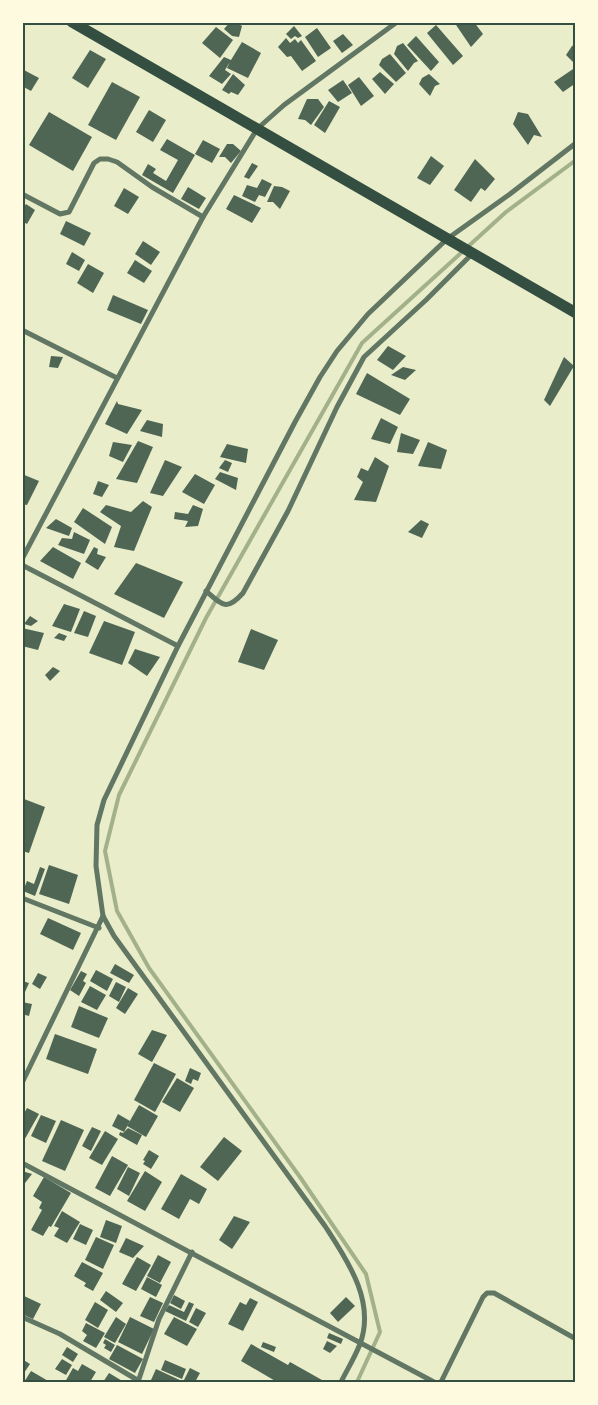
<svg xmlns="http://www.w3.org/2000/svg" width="598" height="1405" font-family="'Public Sans',sans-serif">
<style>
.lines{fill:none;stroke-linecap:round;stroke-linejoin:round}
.stream{stroke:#a3b18a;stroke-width:4}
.building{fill:#4f6655}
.minor{stroke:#617663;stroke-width:5}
.primary{stroke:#344e41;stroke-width:11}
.neatline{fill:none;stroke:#344e41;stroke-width:2}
</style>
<rect width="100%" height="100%" fill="#e9edc9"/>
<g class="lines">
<path class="stream" d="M357,1382L380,1332L366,1274L300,1177L149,968L117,911L105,851L119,795L206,618L362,343L506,212L576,160"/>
</g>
<g class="building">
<path d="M230,22H235L242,26L239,37L232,36L224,29Z"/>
<path d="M454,22H474L483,34L471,47Z"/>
<path d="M436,25L463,56L453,65L427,33Z"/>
<path d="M294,26L302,36L298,38L295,36L291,39L286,34Z"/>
<path d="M216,27L233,40L220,58L202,43Z"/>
<path d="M317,28L331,48L318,57L305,37Z"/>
<path d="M343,34L353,45L342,53L333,41Z"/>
<path d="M416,36L439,62L431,71L407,45Z"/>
<path d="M286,38L290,43L295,39L298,43L301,40L316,61L302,71L291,56L287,57L278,47Z"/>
<path d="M242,42L261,53L248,78L227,68L230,62L225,70L231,74L222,84L209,76L224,57L231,60Z"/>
<path d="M403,43L418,61L414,63L408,71L394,54L397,46Z"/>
<path d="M576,45V62L574,63L566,55L572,46Z"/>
<path d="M90,50L106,59L88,88L72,78Z"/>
<path d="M390,54L406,73L396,82L379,65L382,59Z"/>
<path d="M576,67V83L563,92L554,82Z"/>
<path d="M22,69L39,78L31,91L22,86Z"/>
<path d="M380,72L394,84L385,94L372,79Z"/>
<path d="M233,74L245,85L238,95L231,92L229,94L222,90Z"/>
<path d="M429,74L440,84L435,86L430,96L419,84L422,78Z"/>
<path d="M359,77L374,96L361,106L348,85Z"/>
<path d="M343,80L352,93L338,102L328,90Z"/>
<path d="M112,82L140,97L116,140L88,125Z"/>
<path d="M307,99H318L324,107L311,125L305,120L298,119Z"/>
<path d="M329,101L340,107L325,133L314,125Z"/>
<path d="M149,110L166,120L153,142L136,132Z"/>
<path d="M49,112L92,137L73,171L29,145Z"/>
<path d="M518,112L528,114L542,137L534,135L528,145L513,124Z"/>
<path d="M167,139L195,155L173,193L142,175L148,164L156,169L153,173L166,181L178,160L160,150Z"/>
<path d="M203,140L220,149L212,163L195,154Z"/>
<path d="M227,144H233L241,151L231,163L225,157H219Z"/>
<path d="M431,156L444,166L430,185L417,178Z"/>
<path d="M475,159L495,179L485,191L481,188L471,202L454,190Z"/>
<path d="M252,163L258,166L249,179L244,177Z"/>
<path d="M262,179L272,184L265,197L259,195L255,202L242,196L247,185L257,188Z"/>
<path d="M274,186L282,187L290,191L280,209L273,202H267Z"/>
<path d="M188,187L206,198L199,209L181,199Z"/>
<path d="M124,188L139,197L128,214L114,206Z"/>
<path d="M234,195L261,208L252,223L226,209Z"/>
<path d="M26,204L35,210L27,224L22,221V210Z"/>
<path d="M66,221L91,233L84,246L60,234Z"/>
<path d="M143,241L160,252L151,265L135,254Z"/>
<path d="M72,252L85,260L79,271L66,264Z"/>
<path d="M135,260L152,271L144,283L127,273Z"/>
<path d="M88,264L104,273L93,293L77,283Z"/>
<path d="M113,295L148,310L141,324L107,310Z"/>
<path d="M388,346L406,356L393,370L377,360Z"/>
<path d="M51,356L63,357L58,368L49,367Z"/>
<path d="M564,357L574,366L550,406L544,400Z"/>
<path d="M403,367L416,370L405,380L391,375Z"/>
<path d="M367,373L410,399L400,415L356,394Z"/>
<path d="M117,401L118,404L142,410L127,434L105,424Z"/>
<path d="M381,418L398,427L390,444L371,439Z"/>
<path d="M147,420L163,424L162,437L140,431Z"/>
<path d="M401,433L420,440L413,454L397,452Z"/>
<path d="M138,441L153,447L137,483L116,479Z"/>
<path d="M113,442L132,445L123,462L109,456Z"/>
<path d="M428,442L447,450L441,469L418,466Z"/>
<path d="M227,444L248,449L246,463L220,457Z"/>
<path d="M375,457L389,466L376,502L354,500L363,482L357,477L361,468L368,471Z"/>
<path d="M165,460L182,467L163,496L150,493Z"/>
<path d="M225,460L232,463L228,472L219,468Z"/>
<path d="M220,472L238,478L236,490L215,479Z"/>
<path d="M22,474L39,481L27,505L22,504Z"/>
<path d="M195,474L215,485L204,504L182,492Z"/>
<path d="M98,481L109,485L102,497L93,494Z"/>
<path d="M143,501L152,507L134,551L114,547L121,526L100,512L106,505L131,512Z"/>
<path d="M193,505L203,509L198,526L185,527L188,521L174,519L175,512L188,514Z"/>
<path d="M83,508L112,527L105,544L74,522Z"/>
<path d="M56,519L72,528L69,536L46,528Z"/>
<path d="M421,520L429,524L422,538L408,532Z"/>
<path d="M74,532L90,540L84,554L58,545L62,538L72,539Z"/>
<path d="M53,547L81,563L73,579L40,561Z"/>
<path d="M94,547L98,549L97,554L106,557L98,570L85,562Z"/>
<path d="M136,563L183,582L164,618L114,594Z"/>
<path d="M64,604L80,609L71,632L52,626Z"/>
<path d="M84,611L96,616L88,637L74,633Z"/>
<path d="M30,616L38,621L31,626L24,624Z"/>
<path d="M104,621L135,632L122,665L89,653Z"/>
<path d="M22,628L44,633L38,650L22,646Z"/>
<path d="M251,629L278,640L264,670L238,662Z"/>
<path d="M59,633L67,636L64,641L54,638Z"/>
<path d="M135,649L160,657L147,676L128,663Z"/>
<path d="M53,667L60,671L50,681L45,675Z"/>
<path d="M24,799L45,807L29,853L22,851Z"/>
<path d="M49,865L78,875L69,904L39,894Z"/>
<path d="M40,867L45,869L35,896L23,891L27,881L34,884Z"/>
<path d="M48,918L81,933L73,950L40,934Z"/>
<path d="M115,964L134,975L129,983L110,973Z"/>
<path d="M96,970L113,979L107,991L90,981Z"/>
<path d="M81,971L87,974L83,981L86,983L79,996L70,990Z"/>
<path d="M38,973L47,977L40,989L32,984Z"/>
<path d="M22,981L29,983L25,992L22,991Z"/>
<path d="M116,982L126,987L119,1002L109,996Z"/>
<path d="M90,986L106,995L97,1010L81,1002Z"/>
<path d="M128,988L138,994L125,1014L116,1008Z"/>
<path d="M22,1002L32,1004L29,1016L22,1014Z"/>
<path d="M79,1006L108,1018L99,1038L71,1027Z"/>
<path d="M152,1030L167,1035L152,1062L138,1054Z"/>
<path d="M55,1034L97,1049L88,1074L46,1059Z"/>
<path d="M154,1063L176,1074L155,1112L134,1100Z"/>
<path d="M190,1068L201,1073L198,1081L193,1079L191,1084L185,1081Z"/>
<path d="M177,1078L194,1088L180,1112L162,1102Z"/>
<path d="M139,1105L158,1116L146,1137L127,1126Z"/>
<path d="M27,1108L39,1114L22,1144V1117Z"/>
<path d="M118,1114L130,1121L124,1132L112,1126Z"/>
<path d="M41,1115L56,1121L46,1143L31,1136Z"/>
<path d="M61,1120L84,1130L65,1171L42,1161Z"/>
<path d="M92,1127L101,1131L91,1151L82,1146Z"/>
<path d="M128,1128L142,1135L137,1145L119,1135L120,1132L123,1133Z"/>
<path d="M105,1131L118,1139L102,1165L89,1158Z"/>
<path d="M224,1137L242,1151L218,1181L200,1167Z"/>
<path d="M149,1150L159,1156L151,1169L143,1164L145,1161L143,1160Z"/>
<path d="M112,1156L128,1165L110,1196L95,1188Z"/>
<path d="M128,1167L140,1173L129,1196L117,1189Z"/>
<path d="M22,1171L32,1174L22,1187Z"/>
<path d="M145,1171L162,1182L145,1211L127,1201Z"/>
<path d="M181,1174L207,1189L199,1204L190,1199L179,1219L161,1209Z"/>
<path d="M44,1177L71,1193L51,1227L49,1226L43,1236L31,1230L42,1210L39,1208L42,1202L33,1196Z"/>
<path d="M62,1211L80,1222L67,1243L54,1236L59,1228L54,1226Z"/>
<path d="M234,1216L250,1222L232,1249L219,1240Z"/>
<path d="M106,1220L122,1226L116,1243L100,1237Z"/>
<path d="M80,1224L93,1230L86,1245L73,1239Z"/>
<path d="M96,1237L114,1245L103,1269L85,1260Z"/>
<path d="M126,1238L144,1246L133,1258L119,1252Z"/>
<path d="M158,1255L171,1262L160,1283L147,1276Z"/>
<path d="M137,1257L151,1265L136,1291L122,1284Z"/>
<path d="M82,1262L103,1273L93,1291L84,1286L86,1283L74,1276Z"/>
<path d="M147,1277L162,1285L156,1297L141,1289Z"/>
<path d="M106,1291L123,1303L116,1312L100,1300Z"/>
<path d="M22,1295L41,1304L33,1319L22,1314Z"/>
<path d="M174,1295L185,1301L181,1309L170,1303Z"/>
<path d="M150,1297L163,1303L154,1322L140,1316Z"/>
<path d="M346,1297L355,1306L338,1322L330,1313Z"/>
<path d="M250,1298L258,1302L243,1331L228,1324L240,1302L246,1305Z"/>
<path d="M95,1302L108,1310L98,1328L85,1320Z"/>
<path d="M189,1302L194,1304L186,1321L165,1311L169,1305L184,1312Z"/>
<path d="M196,1308L206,1313L198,1327L189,1322Z"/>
<path d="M116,1317L126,1324L115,1343L104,1337Z"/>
<path d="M130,1317L154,1329L142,1354L118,1342Z"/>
<path d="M174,1317L197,1329L187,1346L164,1334Z"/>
<path d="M86,1323L105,1333L96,1348L83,1341L87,1335L82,1331Z"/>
<path d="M329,1333L343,1339L341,1344L327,1338Z"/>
<path d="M105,1339L115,1345L111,1352L104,1348L106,1345L103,1343Z"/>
<path d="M327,1341L337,1346L330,1353L323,1349Z"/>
<path d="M263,1342L276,1347L274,1352L261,1347Z"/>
<path d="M251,1344L288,1365L290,1362L322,1380L321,1382H277L241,1361Z"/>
<path d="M117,1345L143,1359L135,1373L109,1359Z"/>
<path d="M67,1347L78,1354L73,1362L62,1355Z"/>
<path d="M22,1359L30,1364L22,1376Z"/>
<path d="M62,1359L72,1365L66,1375L55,1369Z"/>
<path d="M165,1360L186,1369L182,1379L161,1370Z"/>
<path d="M82,1364L96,1372L90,1382H65L73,1368L78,1371Z"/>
<path d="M190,1368L200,1373L195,1382H189L184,1380Z"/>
<path d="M156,1369L184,1382H156L151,1380Z"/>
<path d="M31,1371L50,1382H24Z"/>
<path d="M109,1373L124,1382H103Z"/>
</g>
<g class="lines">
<g class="minor">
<path d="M22,194L60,214L69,212L94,163L100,159H108L117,162L152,187L203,217"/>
<path d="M22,330L117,378"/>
<path d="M22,559L203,217L257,129L284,105L397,22"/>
<path d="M22,565L178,646"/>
<path d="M206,591C223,606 227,611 243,593L288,511L337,407L364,357L426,300L472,254"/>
<path d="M22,898L99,928"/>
<path d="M22,1083L103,916"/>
<path d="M22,1163L434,1382"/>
<path d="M22,1317L60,1334L139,1381"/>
<path d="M138,1382L159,1319L192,1252"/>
<path d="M341,1382C347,1370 355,1357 360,1344C376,1301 347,1260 325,1226L114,936L103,916L96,866L97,825L104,800L178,646L295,422L320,377L337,351L368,314L447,239L510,194L576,143"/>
<path d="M441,1382L483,1297L487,1293H494L576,1339"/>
</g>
<path class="primary" d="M72,22L576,313"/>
</g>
<rect width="598" height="1405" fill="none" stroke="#fefae0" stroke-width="48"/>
<rect x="24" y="24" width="550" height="1357" class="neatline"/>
</svg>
